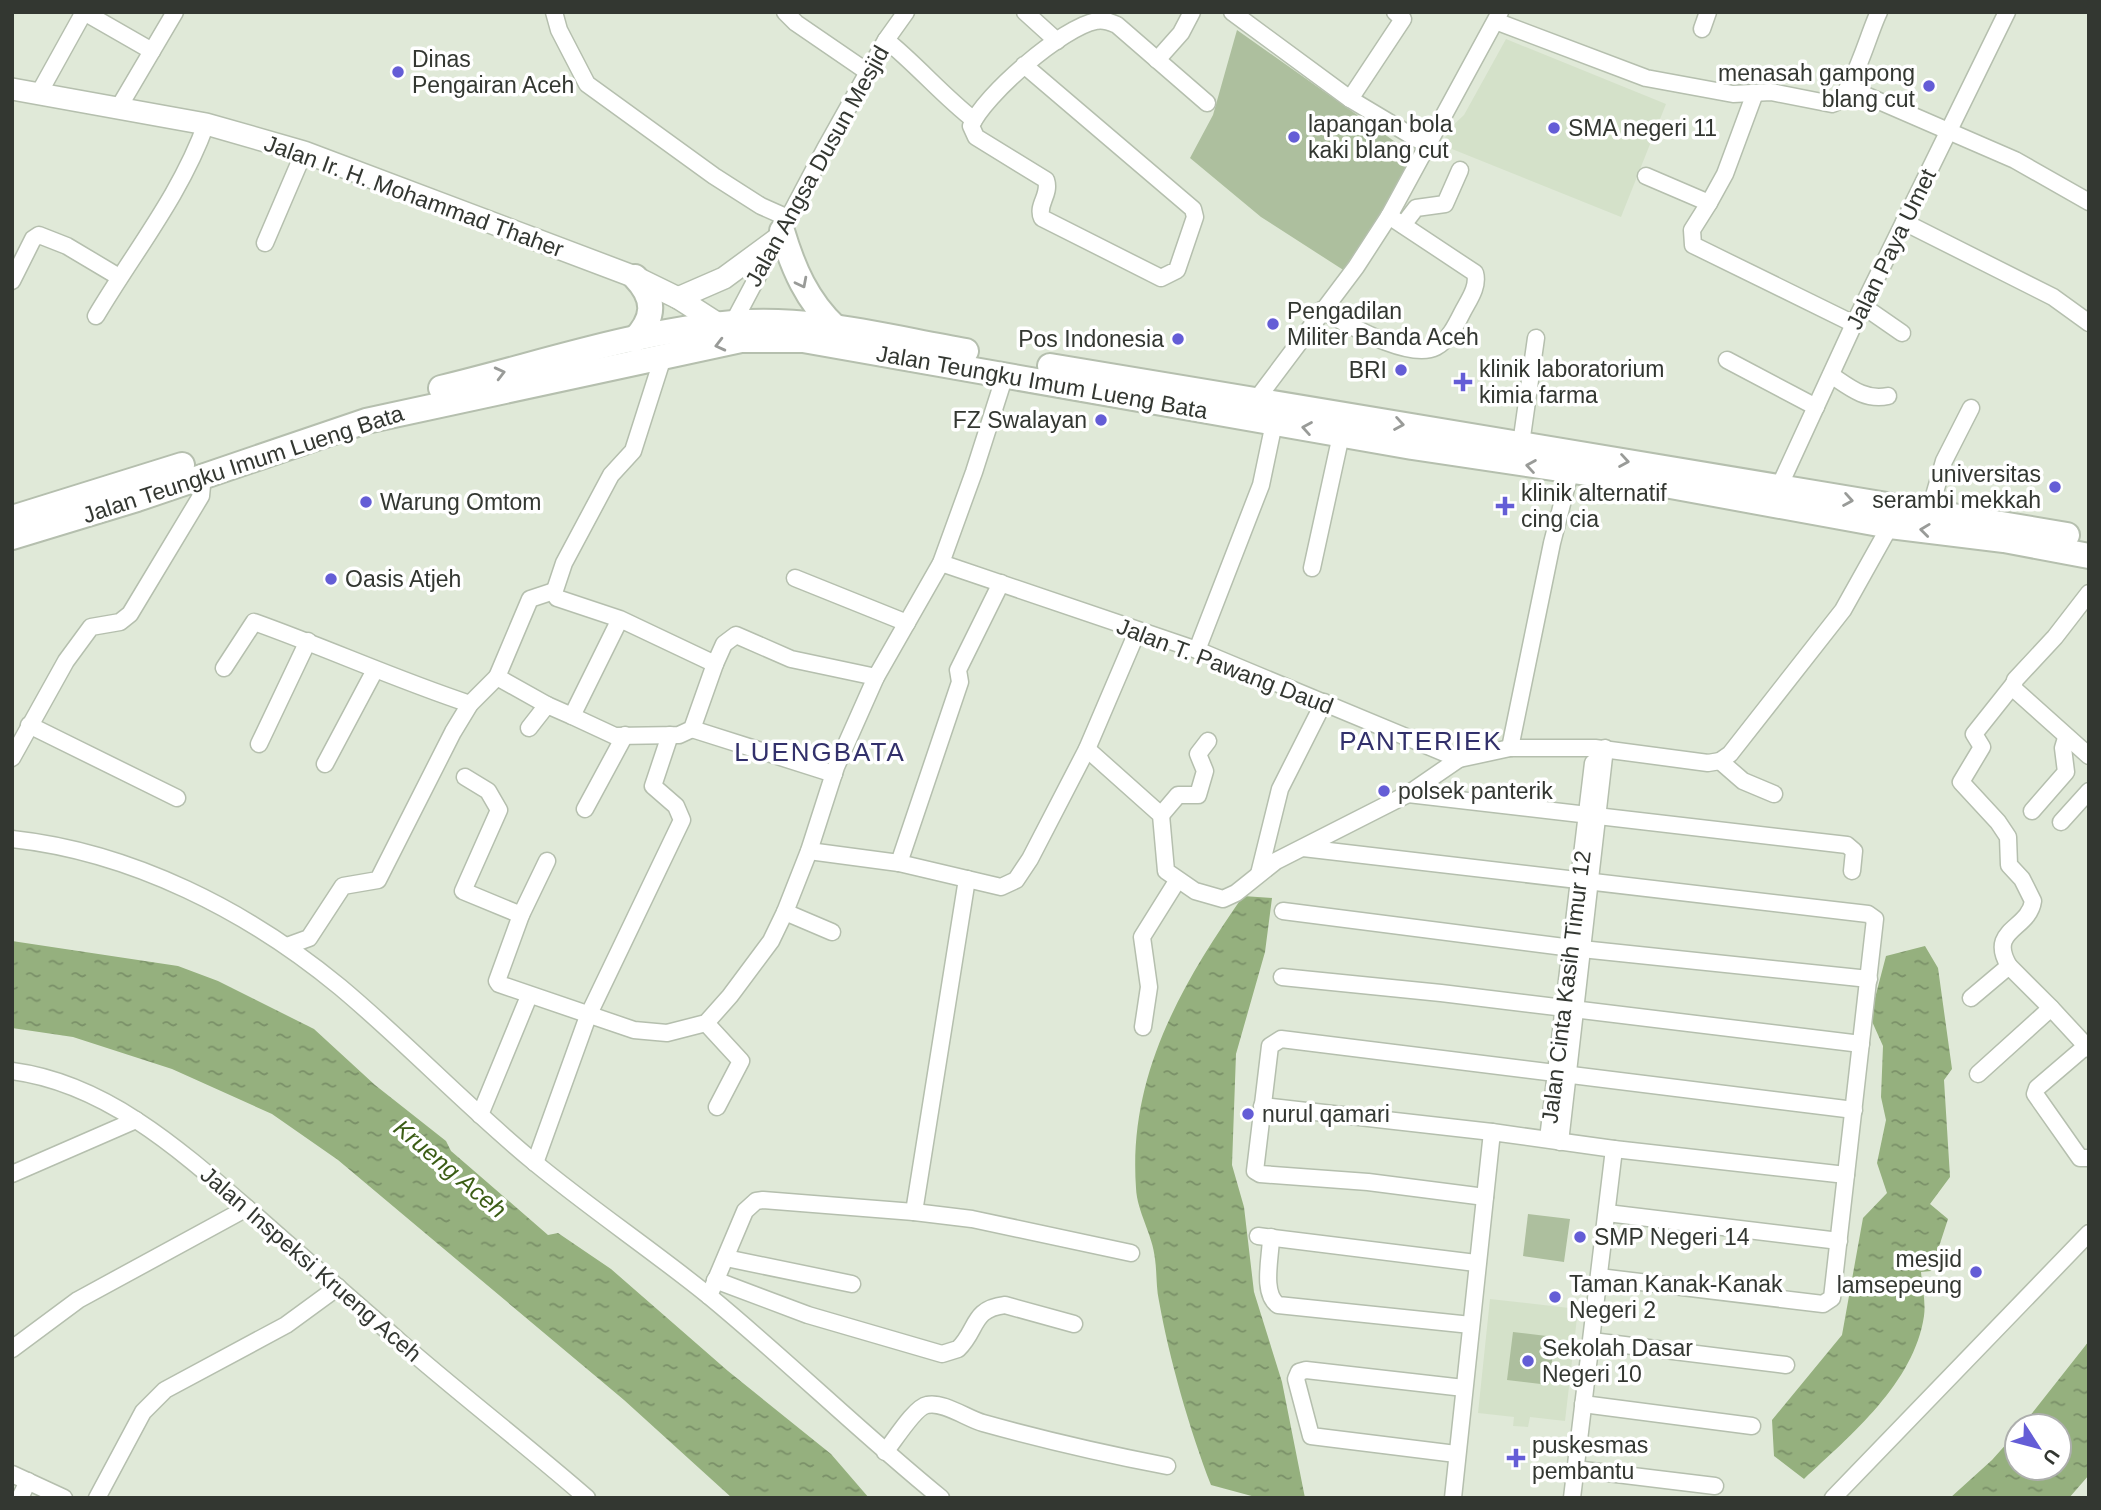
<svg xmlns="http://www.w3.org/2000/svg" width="2101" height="1510" font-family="Arial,sans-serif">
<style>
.built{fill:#d4e1c9}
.park{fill:#adbf9e}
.water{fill:url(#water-ripples)}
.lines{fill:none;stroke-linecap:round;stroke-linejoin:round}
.minor-casing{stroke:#b5bfae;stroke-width:19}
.major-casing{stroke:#b5bfae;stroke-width:24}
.highway-casing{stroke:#b5bfae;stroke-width:28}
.minor{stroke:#fff;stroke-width:16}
.major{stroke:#fff;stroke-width:21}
.highway{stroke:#fff;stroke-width:24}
.oneway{stroke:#999b98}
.poi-dot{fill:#645dd6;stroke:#fff;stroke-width:2.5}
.labels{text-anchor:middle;stroke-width:7;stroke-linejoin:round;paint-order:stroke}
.poi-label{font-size:23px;fill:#333731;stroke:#fff;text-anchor:start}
.street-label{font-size:23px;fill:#333731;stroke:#fff}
.water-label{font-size:24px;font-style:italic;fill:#3b5d15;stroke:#fff}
.quarter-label{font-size:26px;letter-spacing:2px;fill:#32306b;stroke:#fff}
</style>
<defs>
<pattern id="water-ripples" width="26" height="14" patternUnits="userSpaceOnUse" patternTransform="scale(1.75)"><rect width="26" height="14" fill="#95b07e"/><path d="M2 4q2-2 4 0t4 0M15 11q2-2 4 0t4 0" fill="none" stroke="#7a9068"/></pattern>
</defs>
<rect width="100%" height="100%" fill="#e0e9d8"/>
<g class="built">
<path d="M1506,39L1666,104L1621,217L1442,145L1449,129L1464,115Z"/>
<path d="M1490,1299L1578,1309L1565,1421L1530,1417L1528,1427L1513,1426L1514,1417L1478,1413Z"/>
</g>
<g class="park">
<path d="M1237,30L1418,158L1348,273L1261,217L1190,158L1213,115Z"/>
<path d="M1528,1214L1570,1219L1564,1262L1523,1256Z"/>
<path d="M1513,1332L1555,1337L1549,1385L1507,1380Z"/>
</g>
<g class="water">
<path d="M1243,896L1272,898L1265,952L1236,1054L1232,1165L1244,1207L1254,1292L1282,1382L1305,1498H1259L1211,1485C1190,1431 1169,1358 1159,1301C1156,1288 1157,1273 1155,1259C1153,1235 1137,1212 1136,1188C1128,1076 1181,985 1243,896Z"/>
<path d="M12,941L178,966L218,981L314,1029L375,1085L446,1141L451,1151L548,1235L558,1233L611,1269L728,1371L831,1454L869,1498H732L624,1400L338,1160L272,1114L172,1069L73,1037L12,1028Z"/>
<path d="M1925,946L1938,968L1952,1069L1944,1080L1950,1177L1930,1204L1948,1219L1931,1271L1921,1272C1922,1286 1926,1302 1924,1316C1914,1383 1851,1435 1804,1479L1774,1456L1772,1420L1842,1335L1863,1218L1887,1193L1877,1163L1886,1120L1881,1097L1883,1046L1870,1017L1886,956Z"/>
<path d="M2089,1341V1475L2069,1498H1950L1992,1460L2017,1432V1468H2059V1426H2022Z"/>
</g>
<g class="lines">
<defs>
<g id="minor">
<path d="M84,12L152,51"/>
<path d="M554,12L559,30L587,84L714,176L761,206L788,218"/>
<path d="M785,12L796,23L869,73"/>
<path d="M1025,12L1057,41"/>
<path d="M1232,12L1350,99L1427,145"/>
<path d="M1498,22L1646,78L1733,94L1771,92L1832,104C1851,101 1869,31 1879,12"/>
<path d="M1702,29L1708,12"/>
<path d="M886,40C917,65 942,95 974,120"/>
<path d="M1157,60L1181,33L1192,12"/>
<path d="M1024,65L1193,209L1195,217L1177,270L1161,278L1042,218C1036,205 1051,195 1046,180L976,137L971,126C984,95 1063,27 1096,21C1104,19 1110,22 1117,25L1207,103"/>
<path d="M1849,88L2015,160L2089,202"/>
<path d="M38,95L84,12"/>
<path d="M1350,99L1403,19L1395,12"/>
<path d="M119,107L175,12"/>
<path d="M1646,176L1709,203L1725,174L1755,93"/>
<path d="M1709,203L1692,230L1693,245L1854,324"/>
<path d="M1904,222L2053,297L2089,323"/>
<path d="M1403,225L1416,208L1445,204L1460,170"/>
<path d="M265,243L304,152"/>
<path d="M12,281L33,239L39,235L67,246L119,277"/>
<path d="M1863,306L1902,333"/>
<path d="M1321,310C1346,323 1409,361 1436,347C1448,341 1456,325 1462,313C1468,301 1479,287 1475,273L1389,216"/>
<path d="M96,316C134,252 181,194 206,124"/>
<path d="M733,323L825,149L886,40L906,12"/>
<path d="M1727,360L1816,407"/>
<path d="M1831,375C1849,387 1865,401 1888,396"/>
<path d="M1256,400L1356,267L1389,216L1500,12"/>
<path d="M1521,444L1536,338"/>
<path d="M1779,487L1854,324L2007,12"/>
<path d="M1929,513L1944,461L1971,408"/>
<path d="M941,563L1197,650L1459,759L1510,748H1595L1708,763L1720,761L1730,754L1843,610L1890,526"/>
<path d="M1312,568L1341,435"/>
<path d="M795,578L907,623"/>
<path d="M2089,593L2055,637L2015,680L2013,688L2089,756"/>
<path d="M620,619L572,716L615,736L679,735L692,729L715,664L620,619L557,598L554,593L564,563L611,475L633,451L663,357"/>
<path d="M1197,650L1261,485L1274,423"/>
<path d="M715,664L724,644L736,635L791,659L876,677"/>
<path d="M224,668L254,622C327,648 397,680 470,704"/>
<path d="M497,677L530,599L554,591"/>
<path d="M29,725L177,798"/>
<path d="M529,728L547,705L572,716"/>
<path d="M692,729L834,774"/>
<path d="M259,744L308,641"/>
<path d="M1510,748L1552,543L1570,473"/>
<path d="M1087,749L1161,815L1166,871L1195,891L1223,899L1236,893L1276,861L1408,794L1459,759"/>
<path d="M12,758L66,661L91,627L120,622L130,614L201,496L203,475"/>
<path d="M1720,761L1743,781L1774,794"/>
<path d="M325,764L375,670"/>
<path d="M465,777L488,791L499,810L463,891L521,915"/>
<path d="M1408,794L1847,845L1854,851L1852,871"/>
<path d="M585,809L625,735"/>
<path d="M2032,811L2066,772L2063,748L2066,738"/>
<path d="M1161,815L1178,795H1198L1205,771L1198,754L1208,741"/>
<path d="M2061,822L2089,791"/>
<path d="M12,839C132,852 248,911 340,987C407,1043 467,1107 534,1162C591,1209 652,1250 709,1296C788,1361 861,1433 941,1498"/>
<path d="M1303,848L1868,914L1875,919L1832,1298L1823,1304L1599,1277"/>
<path d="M809,851L899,863L1001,887L1016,880L1030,859L1087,749L1137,632"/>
<path d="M547,861L521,915L497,981L499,984L634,1030L667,1033L706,1023L730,996L771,941L785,912L809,851L836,767L876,677L941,563L974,472L1005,375"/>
<path d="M899,863L960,682L958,670L1001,583"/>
<path d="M1259,874L1280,789L1324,702"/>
<path d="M1283,911L1572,948L1869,979"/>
<path d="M785,912L832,932"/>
<path d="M287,946L309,938L343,886L378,880L453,732L470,704L497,677L547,705"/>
<path d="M2009,966C1987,929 2029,930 2033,901L2022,879L2009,865L2008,837L1998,822L1961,782L1982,747L1974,734L2013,685"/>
<path d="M1282,977L1441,993L1861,1044"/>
<path d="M1971,998L2009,966L2051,1008"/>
<path d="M706,1023L741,1061L717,1107"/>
<path d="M1143,1027L1149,987L1142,937L1177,881"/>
<path d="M2086,1046L2037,1088L2035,1094L2080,1158H2089"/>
<path d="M12,1071C112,1084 190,1159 263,1222C308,1262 354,1301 399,1341C461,1395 525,1444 587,1498"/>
<path d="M1978,1074L2051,1008L2089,1049"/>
<path d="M1262,1106L1492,1132"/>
<path d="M480,1115L529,996"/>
<path d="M1548,1139L1593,763"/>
<path d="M1560,1142L1605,748"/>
<path d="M1614,1149L1846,1175"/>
<path d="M535,1163L588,1016L682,820L676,806L653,786L670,735"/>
<path d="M12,1174L136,1120"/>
<path d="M1485,1197L1368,1182L1260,1174L1255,1171L1270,1046L1281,1039L1854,1110"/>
<path d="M914,1212L967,879"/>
<path d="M1607,1213L1839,1241"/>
<path d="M1258,1236L1476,1263"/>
<path d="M1271,1237C1271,1256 1261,1293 1278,1305L1471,1325"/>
<path d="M726,1258L852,1284"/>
<path d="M715,1280L808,1315L942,1354L958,1349C978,1330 971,1309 1005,1305L1074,1324"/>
<path d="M709,1296L745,1211L756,1201L763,1200L914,1212L972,1219L1131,1253"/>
<path d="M1592,1341L1786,1365"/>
<path d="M12,1349L78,1300L247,1208"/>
<path d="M1583,1404L1752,1426"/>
<path d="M885,1452C894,1441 915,1407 927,1405C943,1401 968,1419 983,1423C1044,1440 1105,1454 1167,1466"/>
<path d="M1456,1454L1311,1436L1296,1379L1299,1372L1306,1370L1464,1388"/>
<path d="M1575,1469L1715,1486"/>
<path d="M12,1474L64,1498"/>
<path d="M20,1498L28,1481"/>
<path d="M97,1498L143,1412L165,1390L286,1325L338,1287"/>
<path d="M1453,1498L1492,1132L1614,1149L1572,1498"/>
<path d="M1833,1498L2089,1233"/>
</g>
<g id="major">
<path d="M12,89L206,124L304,152L635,277L678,298L720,325"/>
<path d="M678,298L724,278L777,239"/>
</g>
<g id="highway">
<path d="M782,231C793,268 807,301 836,328"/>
<path d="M634,340C655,318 656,299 635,277"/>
<path d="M1050,366L2067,535"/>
<path d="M441,388C537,365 634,331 733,323C811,316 890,338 966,351"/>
<path d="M12,518L182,465"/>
<path d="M12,537L137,499L366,421L741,340H803L1412,447L1654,483L1890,526L2004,540L2089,556"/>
</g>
</defs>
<use href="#minor" class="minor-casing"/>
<use href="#major" class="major-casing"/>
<use href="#highway" class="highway-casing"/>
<use href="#minor" class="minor"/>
<use href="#major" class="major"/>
<use href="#highway" class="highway"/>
</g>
<defs><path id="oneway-chevron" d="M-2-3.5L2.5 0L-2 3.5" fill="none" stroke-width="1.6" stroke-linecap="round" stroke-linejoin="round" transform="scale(1.75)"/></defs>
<g class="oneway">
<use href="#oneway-chevron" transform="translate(802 283) rotate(63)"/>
<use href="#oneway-chevron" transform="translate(720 345) rotate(166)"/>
<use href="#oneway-chevron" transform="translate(500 373) rotate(-14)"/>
<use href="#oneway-chevron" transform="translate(1399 424) rotate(10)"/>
<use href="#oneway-chevron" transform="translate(1307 428) rotate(-170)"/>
<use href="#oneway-chevron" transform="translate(1624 461) rotate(9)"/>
<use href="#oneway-chevron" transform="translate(1531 466) rotate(-171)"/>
<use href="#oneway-chevron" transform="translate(1848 500) rotate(10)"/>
<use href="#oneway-chevron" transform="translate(1925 530) rotate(-173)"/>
</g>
<g class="poi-dot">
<circle cx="398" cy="72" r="7"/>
<circle cx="1929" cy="86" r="7"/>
<circle cx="1554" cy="128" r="7"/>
<circle cx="1294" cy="137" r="7"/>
<circle cx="1273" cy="324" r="7"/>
<circle cx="1178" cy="339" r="7"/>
<circle cx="1401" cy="370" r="7"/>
<path d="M1459.5 371.5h7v7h7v7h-7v7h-7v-7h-7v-7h7z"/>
<circle cx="1101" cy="420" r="7"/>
<circle cx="2055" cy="487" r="7"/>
<circle cx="366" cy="502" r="7"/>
<path d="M1501.5 495.5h7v7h7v7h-7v7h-7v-7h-7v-7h7z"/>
<circle cx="331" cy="579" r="7"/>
<circle cx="1384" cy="791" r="7"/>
<circle cx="1248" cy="1114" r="7"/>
<circle cx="1580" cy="1237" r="7"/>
<circle cx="1976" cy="1272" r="7"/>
<circle cx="1555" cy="1297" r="7"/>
<circle cx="1528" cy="1361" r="7"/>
<path d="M1512.5 1447.5h7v7h7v7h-7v7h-7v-7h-7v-7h7z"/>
</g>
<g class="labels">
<g class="poi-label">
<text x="412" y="67">Dinas<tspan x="412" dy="26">Pengairan Aceh</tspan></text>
<text x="1915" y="81" text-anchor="end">menasah gampong<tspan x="1915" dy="26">blang cut</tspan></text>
<text x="1308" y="132">lapangan bola<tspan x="1308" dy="26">kaki blang cut</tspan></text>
<text x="1568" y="136">SMA negeri 11</text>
<text x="1287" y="319">Pengadilan<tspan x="1287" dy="26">Militer Banda Aceh</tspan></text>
<text x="1164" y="347" text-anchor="end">Pos Indonesia</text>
<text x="1479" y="377">klinik laboratorium<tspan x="1479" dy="26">kimia farma</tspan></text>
<text x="1387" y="378" text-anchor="end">BRI</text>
<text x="1087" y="428" text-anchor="end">FZ Swalayan</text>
<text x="2041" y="482" text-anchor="end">universitas<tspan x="2041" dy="26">serambi mekkah</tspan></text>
<text x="1521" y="501">klinik alternatif<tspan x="1521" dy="26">cing cia</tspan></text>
<text x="380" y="510">Warung Omtom</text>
<text x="345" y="587">Oasis Atjeh</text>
<text x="1398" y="799">polsek panterik</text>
<text x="1262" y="1122">nurul qamari</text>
<text x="1594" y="1245">SMP Negeri 14</text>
<text x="1962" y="1267" text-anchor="end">mesjid<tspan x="1962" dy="26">lamsepeung</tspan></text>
<text x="1569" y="1292">Taman Kanak-Kanak<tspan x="1569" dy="26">Negeri 2</tspan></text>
<text x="1542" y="1356">Sekolah Dasar<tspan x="1542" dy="26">Negeri 10</tspan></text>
<text x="1532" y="1453">puskesmas<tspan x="1532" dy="26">pembantu</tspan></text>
</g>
<g class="street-label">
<text transform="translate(817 166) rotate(-61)" y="8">Jalan Angsa Dusun Mesjid</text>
<text transform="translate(414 196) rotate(20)" y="8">Jalan Ir. H. Mohammad Thaher</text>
<text transform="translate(1891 249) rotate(-64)" y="8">Jalan Paya Umet</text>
<text transform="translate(1042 382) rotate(10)" y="8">Jalan Teungku Imum Lueng Bata</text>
<text transform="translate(243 464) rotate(-18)" y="8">Jalan Teungku Imum Lueng Bata</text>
<text transform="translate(1225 666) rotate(21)" y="8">Jalan T. Pawang Daud</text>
<text transform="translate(1566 987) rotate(-83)" y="8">Jalan Cinta Kasih Timur 12</text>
<text transform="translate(311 1264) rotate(41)" y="8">Jalan Inspeksi Krueng Aceh</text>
</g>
<g class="water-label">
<text transform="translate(450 1169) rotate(40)" y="8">Krueng Aceh</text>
</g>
<g class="quarter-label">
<text x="1421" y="750">PANTERIEK</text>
<text x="820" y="761">LUENGBATA</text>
</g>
</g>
<rect width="2101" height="1510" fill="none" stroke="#333731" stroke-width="28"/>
<g transform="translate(2038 1447) rotate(126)"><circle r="33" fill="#ffffff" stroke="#adafad" stroke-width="2"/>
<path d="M0-5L12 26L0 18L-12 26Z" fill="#645dd6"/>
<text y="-10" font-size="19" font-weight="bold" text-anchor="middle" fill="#333731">U</text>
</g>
</svg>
